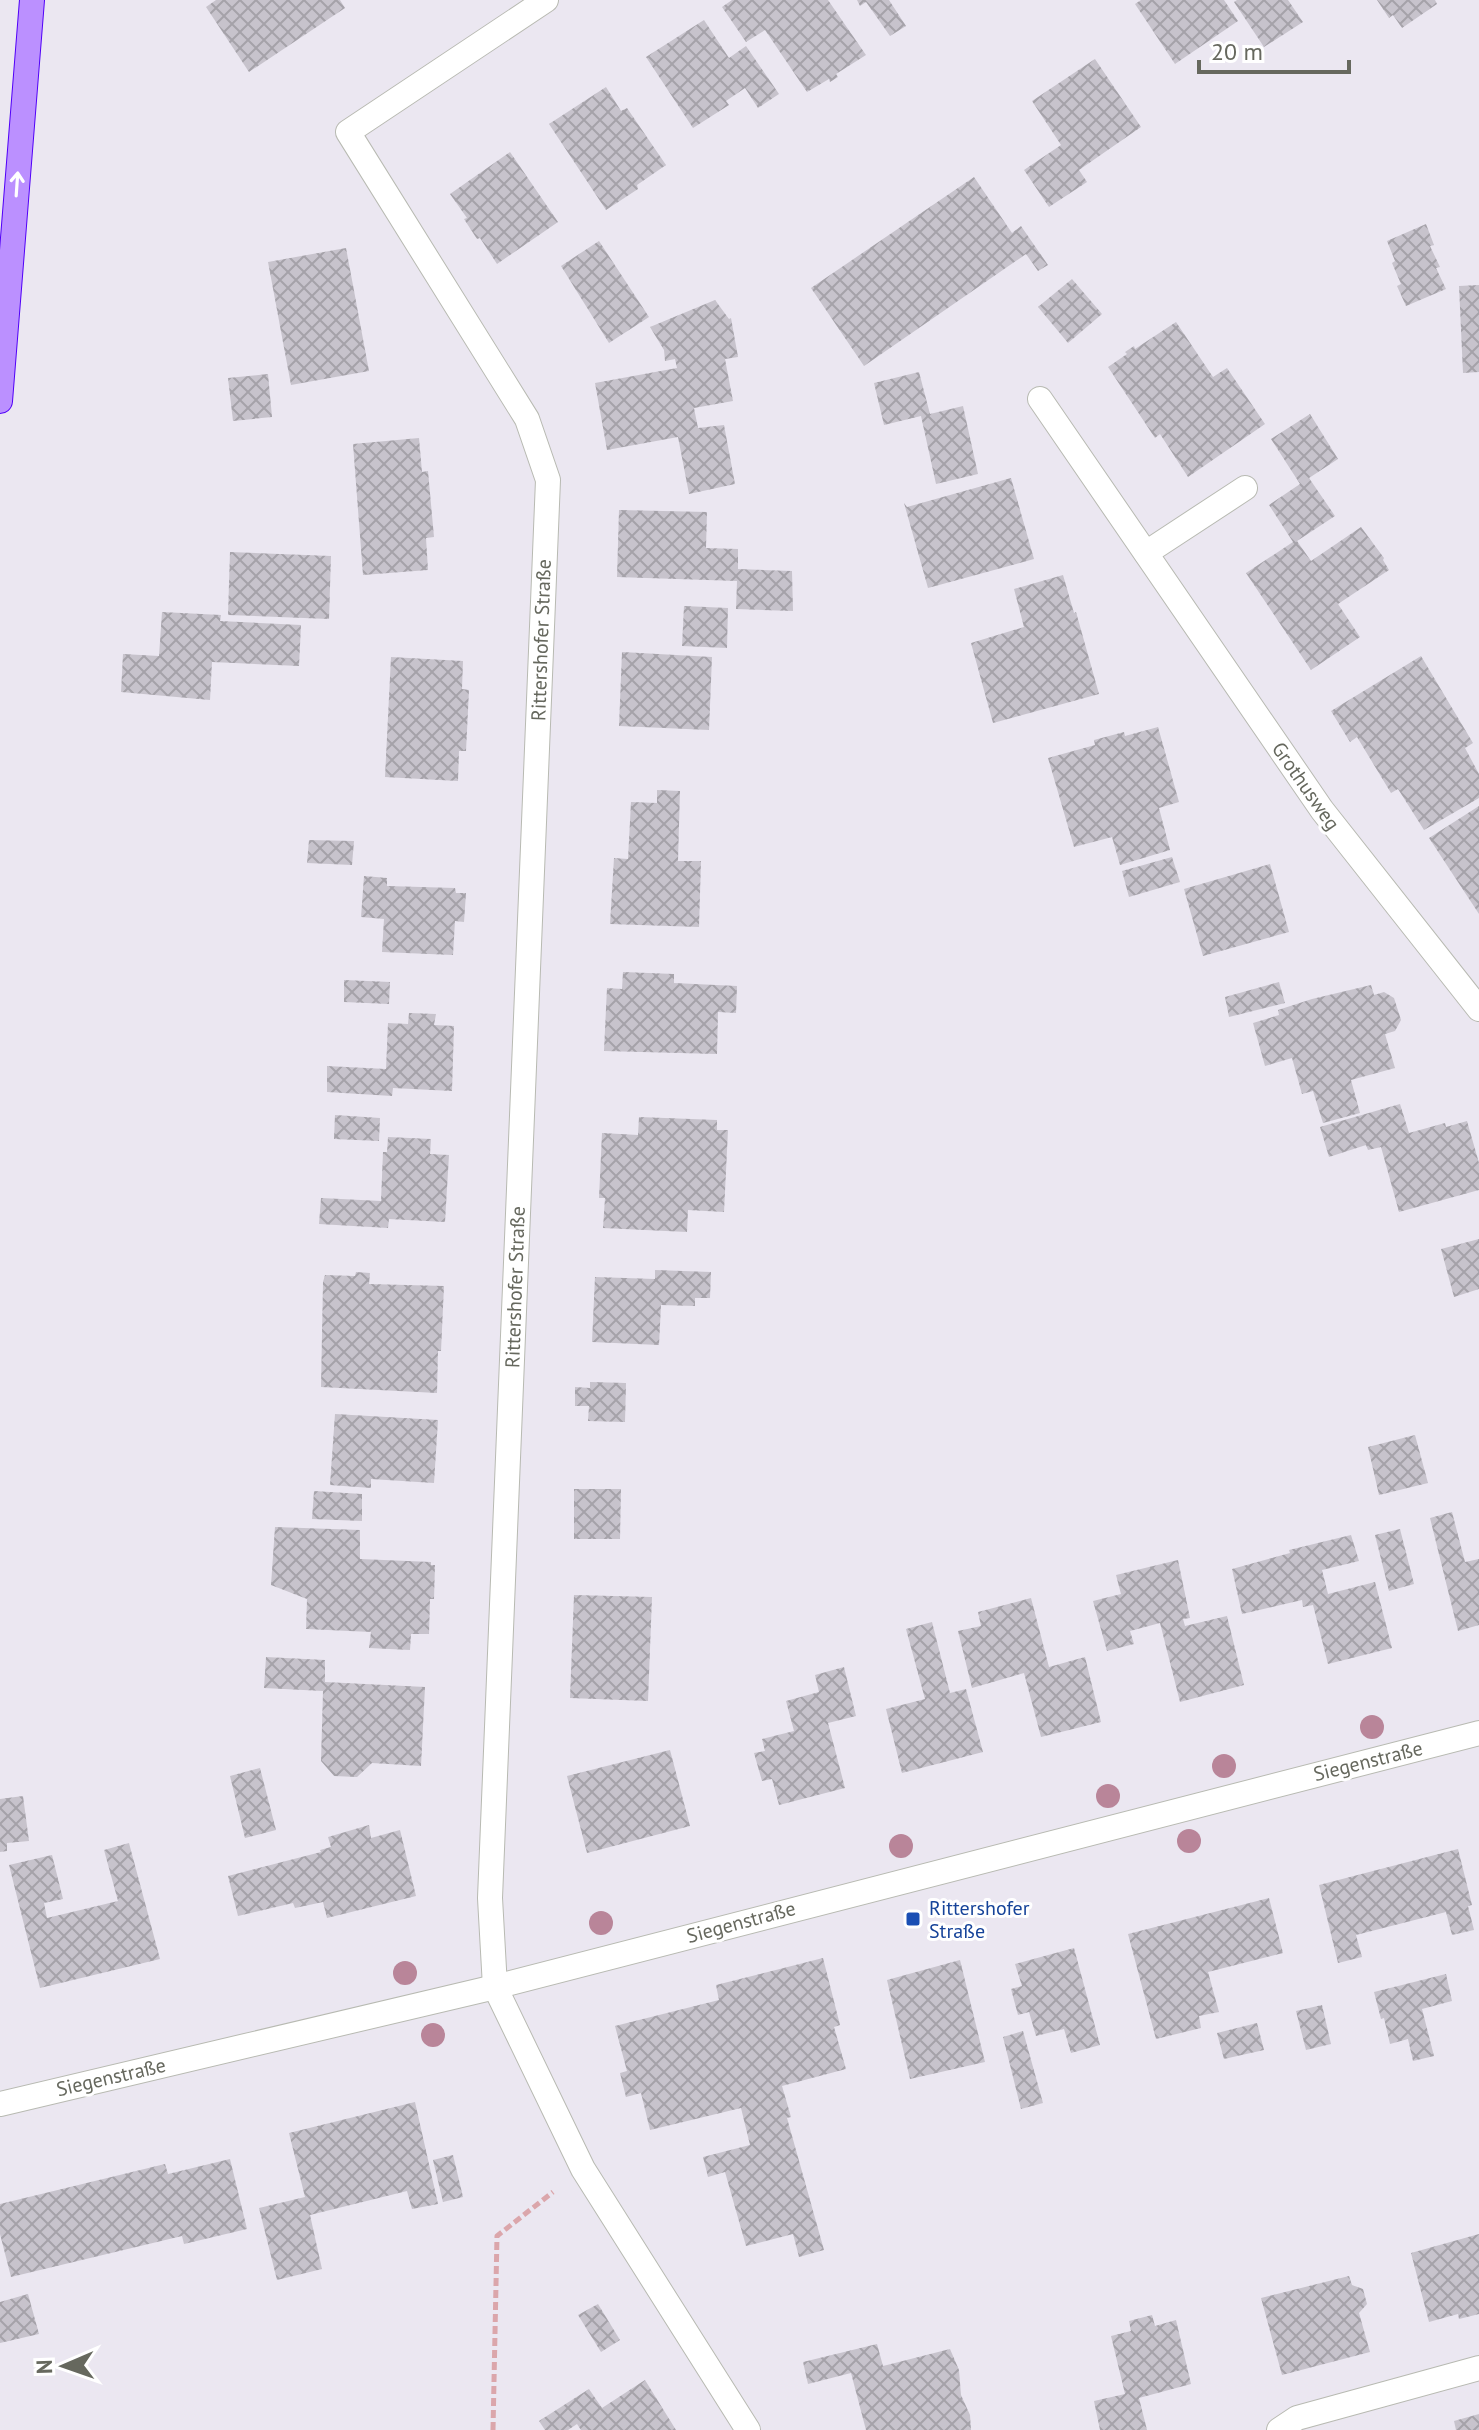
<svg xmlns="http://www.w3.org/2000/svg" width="1479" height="2430" font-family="'PT Sans',sans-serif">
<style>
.building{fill:url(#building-cross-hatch)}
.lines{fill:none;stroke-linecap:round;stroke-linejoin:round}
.street-casing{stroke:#b8bab2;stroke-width:26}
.highway-casing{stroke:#5100f8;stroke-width:26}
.path{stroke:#dba6ab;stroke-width:5;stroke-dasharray:8 4;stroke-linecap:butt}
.street{stroke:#fff;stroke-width:24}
.highway{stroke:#bb90ff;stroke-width:24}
.tree{fill:#b98599}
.oneway{stroke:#fff}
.transit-dot{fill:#1a4fb4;stroke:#fff;stroke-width:3}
.labels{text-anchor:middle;stroke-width:6;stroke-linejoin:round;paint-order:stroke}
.street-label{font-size:20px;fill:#66685e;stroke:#fff}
.transit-label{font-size:20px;fill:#164399;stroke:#fff;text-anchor:start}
</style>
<defs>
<pattern id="building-cross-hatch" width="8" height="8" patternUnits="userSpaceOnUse" patternTransform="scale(2)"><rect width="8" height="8" fill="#c7c3cc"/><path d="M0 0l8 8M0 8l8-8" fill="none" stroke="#a5a2a9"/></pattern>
</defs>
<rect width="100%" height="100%" fill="#ebe7f1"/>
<g class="building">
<path d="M216,0H340L345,8L249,72L206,7Z"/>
<path d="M732,0H828L866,55L836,74L838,77L830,82L829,79L807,92L765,30L746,42L722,7Z"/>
<path d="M857,0H889L906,26L890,36L866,2L860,6Z"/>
<path d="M1141,0H1224L1238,21L1175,64L1135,4Z"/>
<path d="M1237,0H1288L1303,22L1264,47L1234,2Z"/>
<path d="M1377,0H1435L1437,4L1402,28L1393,15L1389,18Z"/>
<path d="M704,20L729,58L746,46L779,94L758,108L745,88L726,101L729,105L693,128L646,57Z"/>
<path d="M1095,59L1141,127L1079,170L1087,182L1049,207L1024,170L1061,145L1032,101Z"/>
<path d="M606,87L621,111L627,108L666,165L637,185L638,189L606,210L549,124Z"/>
<path d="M510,152L558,222L497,264L480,238L477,239L464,219L467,218L450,194Z"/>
<path d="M974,177L1012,233L1021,226L1048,265L1038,271L1026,254L864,366L811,288Z"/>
<path d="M1426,224L1434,245L1430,246L1440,267L1436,268L1446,289L1406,306L1397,286L1401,284L1392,263L1395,261L1387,241Z"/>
<path d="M599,241L649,317L609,343L561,266Z"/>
<path d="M346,248L369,371L291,385L268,262Z"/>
<path d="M1072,279L1102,314L1068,343L1038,307Z"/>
<path d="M1479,285V372L1463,373L1459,286Z"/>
<path d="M715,300L729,319L731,318L738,357L725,359L733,401L694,408L698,428L724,425L735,484L689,494L678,437L607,450L595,383L677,368L675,359L665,361L664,350L650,327Z"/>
<path d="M1176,322L1213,377L1227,368L1265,424L1188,477L1160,434L1155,438L1108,367L1127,354L1125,352L1134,346L1135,349Z"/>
<path d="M919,372L930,414L963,406L978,474L936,484L921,416L884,425L874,383Z"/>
<path d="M268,374L272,417L233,421L228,378Z"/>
<path d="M1310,414L1338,459L1309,478L1335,516L1297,541L1311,561L1361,527L1384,558L1383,560L1389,570L1338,604L1360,637L1311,670L1246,573L1293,542L1269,505L1300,484L1271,439Z"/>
<path d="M419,438L422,472L428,471L434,537L426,538L428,570L363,575L353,444Z"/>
<path d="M1011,478L1034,559L928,588L904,503L907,507Z"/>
<path d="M619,510L707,512L706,548L738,549V569L792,571L793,611L736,609L737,581L617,577Z"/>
<path d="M230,552L331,556L329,619L228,615Z"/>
<path d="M1063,575L1074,613L1076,612L1099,694L993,723L971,643L1024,627L1014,589Z"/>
<path d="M684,606L728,608L727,648L682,646Z"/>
<path d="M162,612L221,615L220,621L301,625L299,666L212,662L210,700L121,692L123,654L159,656Z"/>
<path d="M622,652L712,657L709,730L619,726Z"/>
<path d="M1421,656L1473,743L1465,748L1479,774V798L1424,830L1398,789L1391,793L1357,737L1350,742L1331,711Z"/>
<path d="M391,657L463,661L462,689L469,690L466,751H459L458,781L385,777Z"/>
<path d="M1158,727L1179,802L1159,808L1170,850L1120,865L1112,837L1074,847L1048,758L1095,745L1094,740L1124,732L1125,736Z"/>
<path d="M657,790L680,791L678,861H701L699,927L610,924L614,858L628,859L631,802L657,803Z"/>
<path d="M1479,806V914L1429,838Z"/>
<path d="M309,840L354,841L352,865L307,863Z"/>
<path d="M1172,857L1180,882L1129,897L1122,871Z"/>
<path d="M1270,864L1289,932L1203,956L1184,889Z"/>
<path d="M364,876L387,878V886L455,888L456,893H466L464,922L455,921L453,955L382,952L384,919L361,917Z"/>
<path d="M623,972L674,974V983L737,986L736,1013L718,1012L717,1054L604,1051L607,988L622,989Z"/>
<path d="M344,980L390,982L389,1004L344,1002Z"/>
<path d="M1279,982L1285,1003L1229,1017L1225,997Z"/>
<path d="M1371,985L1374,995L1384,992L1394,998L1401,1020L1395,1031L1385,1034L1395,1068L1351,1080L1360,1113L1323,1123L1313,1091L1302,1094L1292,1058L1265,1066L1253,1023L1279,1015L1278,1010L1312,999Z"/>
<path d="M409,1013L436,1014L434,1025L454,1026L452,1091L393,1088L392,1096L327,1092V1066L386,1069L388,1023L408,1024Z"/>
<path d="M1400,1104L1409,1133L1445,1123L1446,1127L1467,1121L1479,1163V1190L1399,1212L1381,1147L1368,1150L1366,1145L1329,1157L1320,1127Z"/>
<path d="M335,1115L380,1118L379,1141L334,1139Z"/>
<path d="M639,1117L717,1120V1130H728L724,1212L688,1210L687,1232L603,1228L605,1198H599L602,1133L638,1135Z"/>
<path d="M388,1137L431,1139L430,1154L449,1155L445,1222L389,1219L388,1228L319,1224L321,1198L381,1201L383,1152H387Z"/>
<path d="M1479,1239V1289L1454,1297L1441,1249Z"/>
<path d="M655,1270L711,1272L710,1298H695V1306L661,1305L659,1345L592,1342L595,1277L655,1279Z"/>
<path d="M356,1272L370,1273L369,1284L444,1286L441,1351H438L437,1393L321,1387L323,1282L325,1275L355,1276Z"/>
<path d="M590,1382L626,1383L625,1422L588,1421L589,1406H575V1387L590,1388Z"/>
<path d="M335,1414L438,1420L434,1483L371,1479V1488L330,1485Z"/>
<path d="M1415,1435L1428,1483L1379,1495L1368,1447Z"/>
<path d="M574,1489H621L620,1539H574Z"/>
<path d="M314,1491L362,1494V1521L312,1519Z"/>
<path d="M1452,1512L1465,1562L1479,1559V1625L1458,1631L1430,1518Z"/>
<path d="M275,1527L360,1530V1559L431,1562V1565H435L434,1599H430L429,1634H411L410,1650L369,1648L371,1632L306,1629L307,1599L271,1585Z"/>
<path d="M1400,1529L1414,1584L1389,1591L1375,1535Z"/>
<path d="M1351,1535L1359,1561L1322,1570L1328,1594L1375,1582L1392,1648L1328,1664L1313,1605L1303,1607L1302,1600L1242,1614L1232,1569L1290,1553L1289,1550Z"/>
<path d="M1178,1560L1190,1618L1183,1619L1185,1626L1227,1616L1244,1685L1180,1702L1160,1623L1130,1631L1134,1644L1107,1651L1093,1601L1121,1594L1116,1575Z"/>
<path d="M574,1595L652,1597L648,1701L570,1698Z"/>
<path d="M1031,1598L1049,1667L1085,1657L1101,1722L1041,1737L1024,1673L972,1688L958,1631L981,1626L978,1612Z"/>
<path d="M932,1622L950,1693L966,1689L983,1752L902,1773L886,1709L925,1699L906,1629Z"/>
<path d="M266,1657L325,1660V1682L425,1687L421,1766L372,1763L357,1777L334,1776L321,1761L323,1691L264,1688Z"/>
<path d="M844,1667L856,1716L828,1723L845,1788L779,1805L772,1779L762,1781L754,1753L765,1751L762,1739L794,1731L786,1701L819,1692L815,1675Z"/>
<path d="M670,1750L690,1826L587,1853L567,1776Z"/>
<path d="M260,1768L276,1830L245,1838L230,1776Z"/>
<path d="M23,1796L29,1841L7,1843V1851L0,1852V1799Z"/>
<path d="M369,1825L371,1838L400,1830L416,1896L327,1918L323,1902L295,1908L293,1903L238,1916L228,1876L321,1852L320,1850L331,1847L328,1837Z"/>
<path d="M129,1843L160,1959L40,1988L9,1865L52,1855L63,1899L44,1903L47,1918L118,1901L104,1850Z"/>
<path d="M1458,1849L1472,1905L1468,1906L1474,1930L1452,1935L1446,1912L1356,1935L1362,1957L1338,1963L1319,1885Z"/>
<path d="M1269,1898L1283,1953L1208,1972L1219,2012L1199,2016L1201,2028L1156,2039L1128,1934Z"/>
<path d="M1074,1948L1100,2045L1071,2053L1064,2029L1036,2036L1029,2012L1018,2015L1011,1989L1022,1986L1015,1964Z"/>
<path d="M823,1958L840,2025L834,2027L846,2069L782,2086L791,2117L787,2118L824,2250L799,2257L793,2234L746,2246L725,2172L708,2177L703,2157L750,2145L741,2108L650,2130L641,2093L626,2097L620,2073L627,2071L615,2026L719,2000L716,1985Z"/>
<path d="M960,1960L985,2062L910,2079L887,1980Z"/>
<path d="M1446,1974L1452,2001L1422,2009L1434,2056L1413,2061L1408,2039L1390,2044L1384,2018L1381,2019L1374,1992Z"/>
<path d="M1322,2005L1331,2044L1306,2050L1296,2011Z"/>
<path d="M1257,2023L1264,2050L1224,2059L1217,2033Z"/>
<path d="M1023,2031L1043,2103L1021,2109L1003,2037Z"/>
<path d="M415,2102L438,2204L412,2209L407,2191L310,2215L322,2269L277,2280L259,2208L305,2197L289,2133Z"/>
<path d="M453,2155L463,2197L443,2202L433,2160Z"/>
<path d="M230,2159L247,2229L184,2244L182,2236L11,2277L0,2234V2204L165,2164L168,2174Z"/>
<path d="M1479,2234V2314L1459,2319L1458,2314L1429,2322L1411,2253Z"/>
<path d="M1349,2276L1352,2285L1363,2289L1367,2304L1359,2313L1370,2352L1282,2375L1261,2298Z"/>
<path d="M28,2294L39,2334L0,2343V2302Z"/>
<path d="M598,2304L620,2340L601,2352L578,2315Z"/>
<path d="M1152,2315L1155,2326L1176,2320L1191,2384L1139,2398L1147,2430H1100L1094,2401L1125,2394L1111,2336L1131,2331L1129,2321Z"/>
<path d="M877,2344L883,2366L950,2349L959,2370L961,2395L970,2415L971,2430H866L851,2373L808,2384L803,2362Z"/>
<path d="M645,2380L676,2430H581L577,2424L568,2430H545L539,2421L589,2389L602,2408Z"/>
<path d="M1479,2414V2430H1456L1454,2421Z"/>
</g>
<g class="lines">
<defs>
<g id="street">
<path d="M546,0L348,132L527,419L548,480L490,1898L495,1987L583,2169L748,2430"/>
<path d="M1040,399L1322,810L1479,1009"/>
<path d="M1146,553L1245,488"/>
<path d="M0,2104L495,1987L1479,1733"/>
<path d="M1279,2430L1297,2418L1479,2368"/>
</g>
<path id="highway" d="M0,401L32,0"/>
</defs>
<use href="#street" class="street-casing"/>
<use href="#highway" class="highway-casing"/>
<path class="path" d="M493,2430L497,2236L553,2192"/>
<use href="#street" class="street"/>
<use href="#highway" class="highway"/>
</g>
<g class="tree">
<circle cx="1372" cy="1727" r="12"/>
<circle cx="1224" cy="1766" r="12"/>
<circle cx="1108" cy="1796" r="12"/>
<circle cx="1189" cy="1841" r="12"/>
<circle cx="901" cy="1846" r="12"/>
<circle cx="601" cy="1923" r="12"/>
<circle cx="405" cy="1973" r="12"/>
<circle cx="433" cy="2035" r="12"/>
</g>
<defs><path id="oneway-shaft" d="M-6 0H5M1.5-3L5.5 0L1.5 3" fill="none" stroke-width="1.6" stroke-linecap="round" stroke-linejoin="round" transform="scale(2)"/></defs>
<use class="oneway" href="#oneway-shaft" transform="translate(17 184) rotate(-86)"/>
<rect class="transit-dot" x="905" y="1911" width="16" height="16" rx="4"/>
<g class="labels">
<g class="street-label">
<text transform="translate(541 640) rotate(-88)" y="7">Rittershofer Straße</text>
<text transform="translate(1306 786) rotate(55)" y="7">Grothusweg</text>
<text transform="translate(515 1287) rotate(-88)" y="7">Rittershofer Straße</text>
<text transform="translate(1368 1761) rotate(-14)" y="7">Siegenstraße</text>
<text transform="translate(741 1922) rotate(-15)" y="7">Siegenstraße</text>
<text transform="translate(111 2077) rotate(-13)" y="7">Siegenstraße</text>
</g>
<g class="transit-label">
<text x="929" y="1915">Rittershofer<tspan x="929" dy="23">Straße</tspan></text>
</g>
</g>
<g transform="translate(64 2366) rotate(268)" stroke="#ffffff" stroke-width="6" paint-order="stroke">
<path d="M0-6L14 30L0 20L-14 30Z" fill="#66685e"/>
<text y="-12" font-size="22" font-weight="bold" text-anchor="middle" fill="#66685e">N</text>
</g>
<path d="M1199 60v12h150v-12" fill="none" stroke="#66685e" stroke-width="4"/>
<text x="1211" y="60" font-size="24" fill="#66685e" stroke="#ffffff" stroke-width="6" paint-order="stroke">20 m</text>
</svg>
